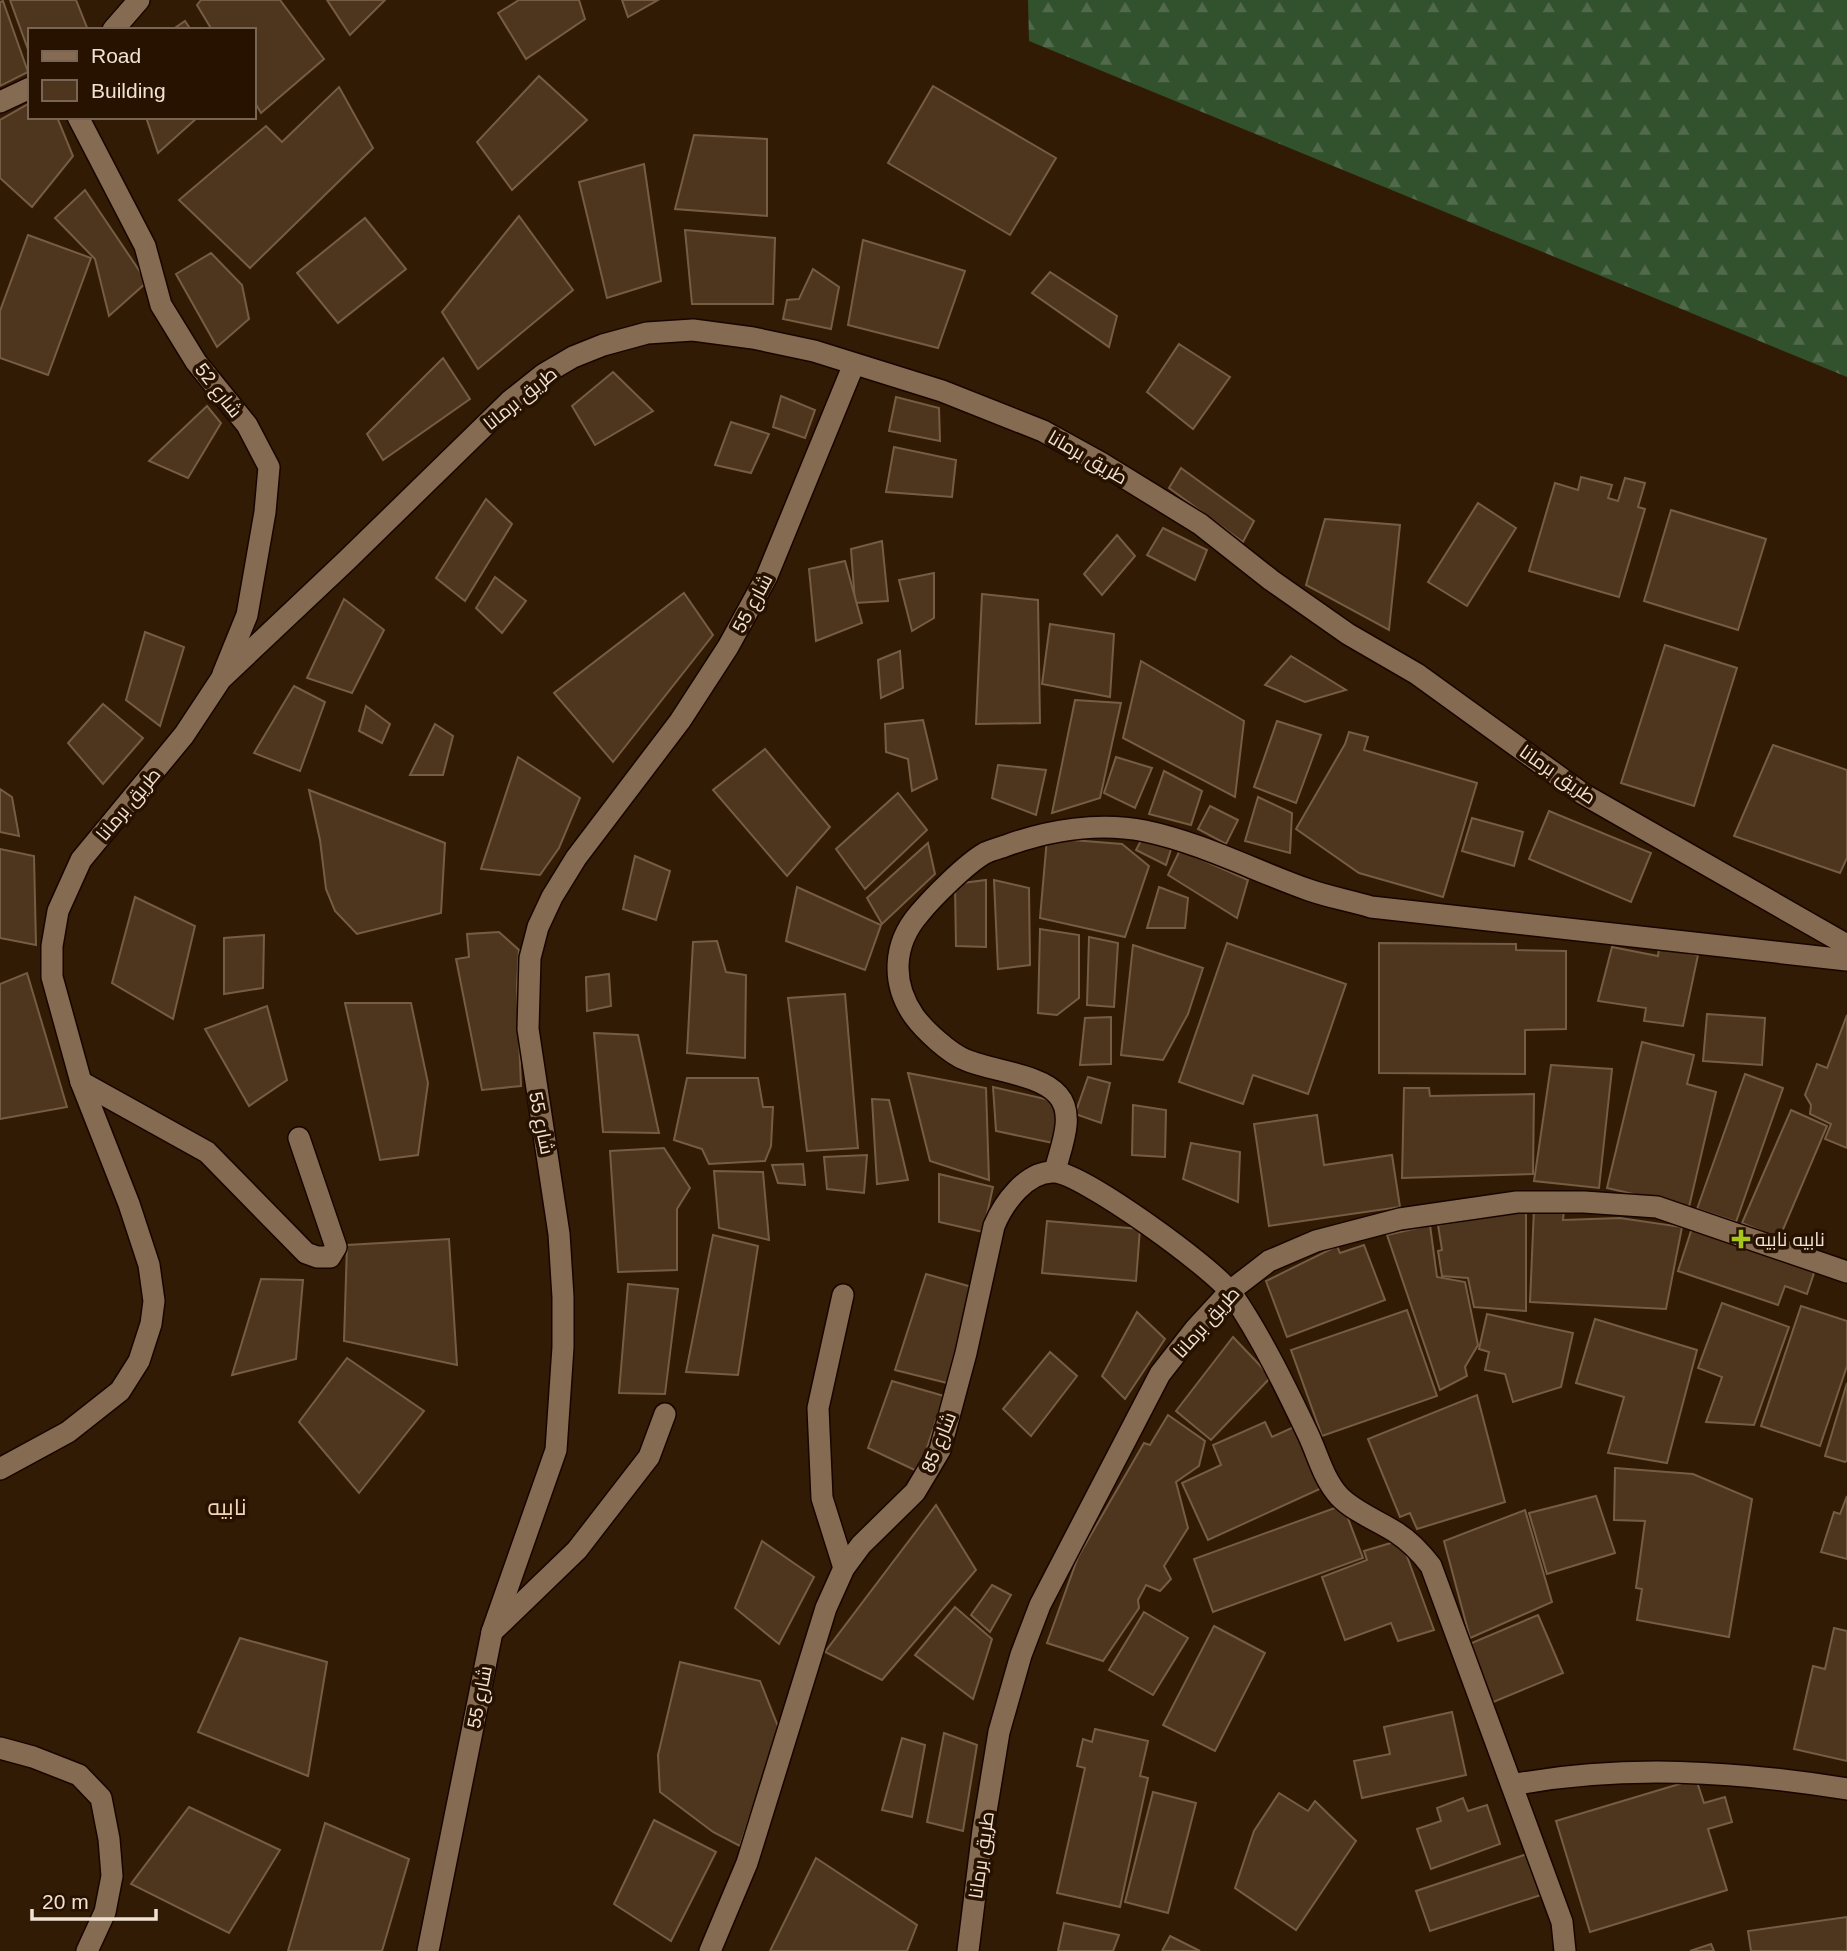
<svg xmlns="http://www.w3.org/2000/svg" width="1847" height="1951" font-family="Helvetica,Cairo,sans-serif">
<style>
.forest{fill:url(#forest-firs)}
.building{fill:#4e361e;stroke:#765c43;stroke-width:2}
.lines{fill:none;stroke-linecap:round;stroke-linejoin:round}
.lane-casing{stroke:#180500;stroke-width:24}
.street-casing{stroke:#180500;stroke-width:24}
.lane{stroke:#856b52;stroke-width:21}
.street{stroke:#856b52;stroke-width:21}
.poi-dot{fill:#a8c71d;stroke:#271200;stroke-width:2.5}
.labels{text-anchor:middle;stroke-width:7;stroke-linejoin:round;paint-order:stroke}
.street-label{font-size:19px;fill:#f1e2d4;stroke:#271200}
.poi-label{font-size:19px;fill:#f1e2d4;stroke:#271200;text-anchor:start}
.quarter-label{font-size:23px;fill:#f1d4b8;stroke:#271200}
</style>
<defs>
<pattern id="forest-firs" width="22" height="20" patternUnits="userSpaceOnUse" patternTransform="scale(1.75)"><rect width="22" height="20" fill="#32512d"/><path d="M5 1l3.5 6h-7zM16 11l3.5 6h-7z" fill="#506a4b"/></pattern>
</defs>
<rect width="100%" height="100%" fill="#311b04"/>
<path class="forest" d="M1028,0H1847V377L1029,41Z"/>
<g class="building">
<path d="M10,0H76L88,30H30V55Z"/>
<path d="M201,0H280L324,59L261,113L254,101V30H212L197,5Z"/>
<path d="M327,0H385L350,35Z"/>
<path d="M519,0H579L585,19L526,59L498,13Z"/>
<path d="M622,0H658L628,17Z"/>
<path d="M3,1L28,72L0,86V2Z"/>
<path d="M185,21L191,30H172Z"/>
<path d="M539,76L587,120L512,190L477,142Z"/>
<path d="M933,86L1056,158L1010,235L888,163Z"/>
<path d="M339,87L373,148L250,268L179,200L266,126L282,142Z"/>
<path d="M30,103V117H57L73,156L32,207L0,178V120Z"/>
<path d="M146,117H198L158,153Z"/>
<path d="M694,135L767,139V216L675,209Z"/>
<path d="M644,164L661,281L607,298L579,182Z"/>
<path d="M85,190L147,282L109,316L95,259L55,218Z"/>
<path d="M519,216L573,290L478,369L442,312Z"/>
<path d="M365,218L406,269L338,323L297,273Z"/>
<path d="M685,230L775,238L773,304H692Z"/>
<path d="M28,235L91,258L48,375L0,358V311Z"/>
<path d="M863,240L965,271L938,348L848,325Z"/>
<path d="M211,253L242,285L249,319L217,347L176,274Z"/>
<path d="M813,269L839,287L831,329L783,319L787,300L799,299Z"/>
<path d="M1050,272L1117,316L1109,347L1032,293Z"/>
<path d="M1179,344L1230,377L1193,429L1147,392Z"/>
<path d="M443,358L470,399L383,460L367,434Z"/>
<path d="M613,372L653,411L595,445L572,406Z"/>
<path d="M781,396L815,410L805,438L773,427Z"/>
<path d="M896,397L939,408L940,441L889,431Z"/>
<path d="M207,406L221,423L188,478L149,461Z"/>
<path d="M731,422L769,434L751,473L715,465Z"/>
<path d="M894,447L956,460L952,497L886,492Z"/>
<path d="M1181,468L1254,521L1243,542L1169,488Z"/>
<path d="M1581,477L1612,485L1608,498L1618,501L1625,478L1645,483L1638,507L1645,509L1619,597L1529,571L1555,483L1578,490Z"/>
<path d="M486,499L512,524L465,601L436,578Z"/>
<path d="M1478,503L1516,528L1467,606L1428,582Z"/>
<path d="M1671,510L1766,539L1738,630L1644,601Z"/>
<path d="M1325,519L1400,525L1389,630L1306,585Z"/>
<path d="M1163,528L1207,550L1195,580L1147,555Z"/>
<path d="M1117,535L1135,556L1102,595L1084,574Z"/>
<path d="M882,541L888,601L855,603L851,549Z"/>
<path d="M845,561L862,623L816,641L809,569Z"/>
<path d="M934,573V618L912,631L899,580Z"/>
<path d="M495,577L526,601L502,633L476,608Z"/>
<path d="M684,593L713,635L613,762L554,693Z"/>
<path d="M982,594L1038,600L1040,723L976,724Z"/>
<path d="M344,599L384,630L352,693L307,678Z"/>
<path d="M1050,624L1114,634L1110,697L1042,684Z"/>
<path d="M145,632L184,647L160,726L126,700Z"/>
<path d="M1665,645L1737,668L1694,806L1621,783Z"/>
<path d="M900,651L903,688L881,698L878,660Z"/>
<path d="M1291,656L1346,690L1305,702L1265,685Z"/>
<path d="M1141,661L1244,721L1235,797L1123,738Z"/>
<path d="M294,686L325,702L300,771L254,753Z"/>
<path d="M1075,700L1121,703L1100,798L1052,813Z"/>
<path d="M103,704L143,738L103,784L68,743Z"/>
<path d="M366,706L390,724L382,743L359,731Z"/>
<path d="M923,720L937,779L912,791L908,759L886,752L885,724Z"/>
<path d="M1277,721L1321,735L1296,803L1254,787Z"/>
<path d="M435,724L453,736L443,775H410Z"/>
<path d="M1349,732L1368,737L1364,750L1477,783L1443,897L1359,873L1296,829L1345,744Z"/>
<path d="M1773,745L1847,770V858L1840,873L1734,836Z"/>
<path d="M765,749L830,827L787,876L713,790Z"/>
<path d="M518,757L580,798L559,848L540,875L481,869Z"/>
<path d="M1116,757L1152,768L1135,808L1104,793Z"/>
<path d="M998,765L1046,770L1036,815L992,798Z"/>
<path d="M1164,771L1202,791L1191,825L1149,814Z"/>
<path d="M0,789L12,797L19,836L0,832Z"/>
<path d="M309,790L445,843L441,913L357,934L335,911L326,889L320,840Z"/>
<path d="M898,793L927,830L865,889L836,849Z"/>
<path d="M1258,797L1292,813L1290,853L1245,841Z"/>
<path d="M1210,806L1238,820L1226,844L1198,829Z"/>
<path d="M1549,811L1651,853L1631,902L1529,859Z"/>
<path d="M1472,818L1523,832L1514,866L1462,851Z"/>
<path d="M1144,835L1172,846L1166,865L1136,850Z"/>
<path d="M1047,838L1122,844L1149,866L1125,937L1040,918Z"/>
<path d="M928,843L935,874L882,924L867,898Z"/>
<path d="M0,849L34,856L36,945L0,938Z"/>
<path d="M1180,850L1248,880L1237,918L1168,875Z"/>
<path d="M635,856L670,871L656,920L623,909Z"/>
<path d="M986,880V947L956,946L955,884Z"/>
<path d="M994,880L1029,888L1030,965L998,969Z"/>
<path d="M797,887L881,925L865,970L786,941Z"/>
<path d="M1159,887L1188,898L1185,928H1147Z"/>
<path d="M135,897L195,926L173,1019L112,983Z"/>
<path d="M1040,929L1079,935V998L1057,1015L1038,1013Z"/>
<path d="M499,932L519,950L517,986L521,1086L482,1090L456,959L469,957L467,934Z"/>
<path d="M264,935L263,988L224,994V938Z"/>
<path d="M1089,937L1118,943L1114,1007L1087,1005Z"/>
<path d="M717,941L726,972L746,975L745,1058L687,1053L693,942Z"/>
<path d="M1227,943L1346,984L1308,1094L1253,1075L1243,1104L1179,1082Z"/>
<path d="M1379,943L1516,944V950L1566,951V1029L1525,1030V1074L1379,1073Z"/>
<path d="M1133,945L1203,968L1188,1014L1163,1060L1121,1055Z"/>
<path d="M1612,947L1658,956L1659,948L1698,955L1683,1026L1644,1021L1646,1008L1598,1001Z"/>
<path d="M27,973L67,1107L0,1119V984Z"/>
<path d="M609,974L611,1006L587,1011L586,977Z"/>
<path d="M845,994L858,1148L807,1151L788,998Z"/>
<path d="M345,1003H411L428,1083L418,1155L380,1160Z"/>
<path d="M267,1006L287,1080L249,1106L205,1029Z"/>
<path d="M1707,1014L1765,1018L1762,1065L1703,1061Z"/>
<path d="M1847,1015V1148L1825,1139L1831,1124L1810,1114L1811,1105L1805,1095L1817,1064L1827,1068Z"/>
<path d="M1111,1017V1064L1080,1065L1085,1018Z"/>
<path d="M594,1033L638,1035L659,1133L603,1132Z"/>
<path d="M1642,1042L1694,1055L1687,1084L1716,1092L1689,1207L1607,1188Z"/>
<path d="M1551,1065L1612,1069L1599,1188L1534,1181Z"/>
<path d="M908,1073L986,1088L989,1180L930,1161Z"/>
<path d="M1745,1074L1783,1088L1736,1222L1697,1209Z"/>
<path d="M1088,1077L1110,1083L1101,1123L1075,1114Z"/>
<path d="M687,1078H758L763,1107H773L771,1146L765,1161L709,1164L702,1149L674,1140Z"/>
<path d="M993,1087L1058,1102L1053,1143L996,1131Z"/>
<path d="M1404,1088H1429L1430,1096L1534,1094L1533,1174L1402,1178Z"/>
<path d="M872,1099L889,1100L908,1180L877,1184Z"/>
<path d="M1133,1105L1166,1110L1165,1157L1132,1155Z"/>
<path d="M1791,1110L1827,1126L1779,1239L1742,1223Z"/>
<path d="M1317,1115L1324,1165L1392,1155L1400,1207L1269,1226L1254,1124Z"/>
<path d="M1191,1143L1240,1152L1238,1202L1183,1179Z"/>
<path d="M664,1148L690,1188L677,1209V1270L618,1272L610,1151Z"/>
<path d="M867,1155L864,1193L827,1189L824,1157Z"/>
<path d="M803,1164L805,1185L778,1183L772,1165Z"/>
<path d="M714,1171L763,1172L769,1240L719,1228Z"/>
<path d="M939,1174L993,1187L983,1232L939,1222Z"/>
<path d="M1534,1208L1564,1210L1563,1220L1620,1218L1682,1227L1666,1309L1530,1302Z"/>
<path d="M1526,1211V1311L1474,1307L1468,1278L1442,1276L1438,1251L1442,1250L1438,1225Z"/>
<path d="M1047,1221L1140,1229L1136,1281L1042,1273Z"/>
<path d="M1430,1225L1437,1277L1465,1282L1478,1345L1465,1367L1467,1376L1440,1390L1387,1235Z"/>
<path d="M1692,1228L1815,1270L1807,1294L1785,1286L1778,1305L1678,1271Z"/>
<path d="M713,1235L758,1246L738,1375L686,1372Z"/>
<path d="M449,1239L457,1365L344,1341L347,1245Z"/>
<path d="M1364,1245L1385,1300L1287,1337L1266,1281L1337,1246L1340,1253Z"/>
<path d="M926,1274L972,1287L947,1383L895,1370Z"/>
<path d="M261,1279L303,1280L296,1359L232,1375Z"/>
<path d="M628,1284L678,1289L665,1394L619,1393Z"/>
<path d="M1722,1303L1789,1327L1754,1425L1706,1422L1722,1377L1698,1368Z"/>
<path d="M1801,1306L1847,1321V1366L1820,1446L1761,1426Z"/>
<path d="M1407,1310L1437,1396L1322,1436L1291,1350Z"/>
<path d="M1137,1312L1165,1339L1125,1399L1102,1376Z"/>
<path d="M1487,1314L1573,1333L1561,1387L1513,1402L1505,1374L1485,1370L1489,1352L1479,1349Z"/>
<path d="M1595,1319L1697,1350L1667,1463L1608,1453L1624,1397L1576,1383Z"/>
<path d="M1233,1337L1271,1377L1211,1440L1176,1411Z"/>
<path d="M1050,1352L1077,1376L1031,1436L1003,1409Z"/>
<path d="M347,1358L424,1411L359,1493L299,1422Z"/>
<path d="M892,1381L944,1396L919,1472L868,1448Z"/>
<path d="M1847,1383V1461L1845,1462L1825,1456Z"/>
<path d="M1477,1395L1505,1502L1417,1529L1410,1513L1400,1517L1368,1439Z"/>
<path d="M1168,1415L1205,1441L1199,1466L1176,1482L1188,1528L1164,1566L1171,1579L1160,1591L1146,1585L1138,1600L1139,1608L1103,1661L1047,1643L1078,1557L1144,1443L1150,1445Z"/>
<path d="M1265,1422L1272,1437L1296,1426L1324,1487L1208,1540L1182,1483L1221,1465L1213,1445Z"/>
<path d="M1615,1468L1693,1474L1752,1499L1729,1637L1637,1620L1642,1589L1636,1588L1645,1521L1614,1520Z"/>
<path d="M1596,1496L1615,1553L1547,1574L1529,1513Z"/>
<path d="M1847,1496V1559L1821,1552L1834,1512L1840,1514Z"/>
<path d="M936,1505L976,1570L882,1680L825,1652Z"/>
<path d="M1343,1505L1363,1558L1213,1612L1194,1559Z"/>
<path d="M1525,1510L1552,1602L1470,1638L1444,1541Z"/>
<path d="M1401,1540L1434,1630L1398,1641L1391,1623L1345,1640L1322,1577L1367,1560L1364,1551Z"/>
<path d="M762,1541L814,1577L779,1644L735,1608Z"/>
<path d="M992,1585L1011,1595L990,1632L971,1615Z"/>
<path d="M955,1607L992,1639L973,1699L915,1655Z"/>
<path d="M1144,1612L1188,1638L1153,1695L1109,1670Z"/>
<path d="M1538,1615L1563,1673L1491,1703L1467,1645Z"/>
<path d="M1214,1626L1265,1653L1215,1751L1163,1725Z"/>
<path d="M1834,1628L1847,1631V1761L1794,1749L1813,1666L1825,1669Z"/>
<path d="M240,1638L327,1662L308,1776L198,1732Z"/>
<path d="M680,1662L760,1681L779,1729L740,1846L713,1832L660,1792L658,1755Z"/>
<path d="M1452,1712L1466,1775L1362,1798L1354,1761L1390,1754L1384,1727Z"/>
<path d="M1095,1729L1148,1741L1140,1776L1148,1778L1120,1907L1057,1893L1085,1768L1077,1766L1083,1739L1092,1742Z"/>
<path d="M944,1733L977,1745L963,1831L927,1822Z"/>
<path d="M902,1738L925,1745L912,1817L882,1810Z"/>
<path d="M1696,1779L1704,1803L1725,1797L1732,1822L1708,1829L1727,1890L1590,1932L1556,1821Z"/>
<path d="M1153,1792L1196,1803L1168,1913L1125,1902Z"/>
<path d="M1279,1793L1308,1811L1315,1801L1356,1841L1296,1930L1235,1888L1254,1831Z"/>
<path d="M1463,1798L1468,1811L1487,1805L1500,1844L1431,1869L1417,1829L1441,1821L1437,1808Z"/>
<path d="M189,1807L280,1850L229,1933L131,1884Z"/>
<path d="M654,1820L716,1852L671,1941L614,1904Z"/>
<path d="M325,1823L409,1859L382,1951H288Z"/>
<path d="M1533,1852L1547,1893L1430,1931L1416,1891Z"/>
<path d="M816,1858L917,1925L907,1951H770Z"/>
<path d="M1847,1917V1951H1751L1748,1931Z"/>
<path d="M1064,1923L1119,1935L1113,1951H1058Z"/>
<path d="M1170,1936L1200,1951H1162Z"/>
<path d="M1711,1944L1714,1951H1690Z"/>
</g>
<g class="lines">
<defs>
<g id="lane">
<path d="M81,1082L207,1152L306,1253L317,1257H330L336,1247L299,1138"/>
<path d="M843,1295L818,1408L822,1498L844,1568"/>
<path d="M492,1632L577,1550L649,1457L665,1414"/>
</g>
<g id="street">
<path d="M113,30L139,0"/>
<path d="M0,102L30,88"/>
<path d="M78,117L145,246L161,305L196,362L247,425L269,467L265,512L247,615L223,674"/>
<path d="M1055,1171C1060,1149 1076,1115 1058,1095C1040,1074 992,1071 966,1060C950,1054 924,1030 914,1016C891,983 893,944 919,914C933,897 966,864 985,853C991,850 999,848 1005,846C1049,830 1099,822 1145,831C1202,843 1255,871 1309,890C1329,897 1351,901 1371,907L1847,960"/>
<path d="M0,1469L68,1432L120,1391L139,1361L151,1324L154,1301L149,1265L129,1204L81,1082L52,977V946L58,911L81,860L184,735L221,679L346,561L510,401L544,374L573,357L603,345L647,333L693,330L753,338L814,351L942,391L1043,431L1101,463L1200,524L1271,580L1348,634L1417,674L1583,794L1847,945"/>
<path d="M0,1748L33,1757L79,1775L101,1798L109,1839L112,1876L105,1912L87,1951"/>
<path d="M1512,1785C1623,1764 1736,1771 1847,1789"/>
<path d="M428,1951L492,1632L556,1450L563,1347V1297L559,1234L528,1029L530,958L538,927L552,897L576,858L680,721L728,647L767,576L854,364"/>
<path d="M710,1951L747,1863L826,1608L844,1568L861,1545L915,1492L940,1450L966,1353L994,1226C1003,1204 1026,1171 1054,1172C1081,1172 1215,1269 1232,1294C1262,1338 1285,1386 1308,1434C1318,1455 1323,1478 1339,1496C1354,1512 1379,1521 1397,1533C1411,1542 1421,1553 1431,1566L1562,1922L1565,1951"/>
<path d="M968,1951L983,1830L999,1732L1021,1655L1040,1605L1160,1374L1196,1328L1230,1291L1247,1278L1269,1261L1316,1241L1400,1219L1517,1202H1584L1657,1207L1847,1272"/>
</g>
</defs>
<use href="#lane" class="lane-casing"/>
<use href="#street" class="street-casing"/>
<use href="#lane" class="lane"/>
<use href="#street" class="street"/>
</g>
<path class="poi-dot" d="M1737.5 1228.5h7v7h7v7h-7v7h-7v-7h-7v-7h7z"/>
<g class="labels">
<g class="street-label">
<text transform="translate(219 390) rotate(52)" y="7">شارع 52</text>
<text transform="translate(520 398) rotate(-39)" y="7">طريق برمانا</text>
<text transform="translate(1088 457) rotate(30)" y="7">طريق برمانا</text>
<text transform="translate(752 603) rotate(-62)" y="7">شارع 55</text>
<text transform="translate(1558 774) rotate(35)" y="7">طريق برمانا</text>
<text transform="translate(128 804) rotate(-50)" y="7">طريق برمانا</text>
<text transform="translate(542 1123) rotate(79)" y="7">شارع 55</text>
<text transform="translate(1206 1322) rotate(-48)" y="7">طريق برمانا</text>
<text transform="translate(938 1442) rotate(-68)" y="7">شارع 85</text>
<text transform="translate(479 1697) rotate(-79)" y="7">شارع 55</text>
<text transform="translate(981 1855) rotate(-82)" y="7">طريق برمانا</text>
</g>
<g class="poi-label">
<text x="1755" y="1246">نابيه نابيه</text>
</g>
<g class="quarter-label">
<text x="227" y="1515">نابيه</text>
</g>
</g>
<rect x="28" y="28" width="228" height="91" fill="#271200" stroke="#786555" stroke-width="2"/>
<rect x="42" y="51" width="35" height="10" fill="#856b52" stroke="#786555" stroke-width="2"/>
<text x="91" y="63" font-size="21" fill="#f1e2d4">Road</text>
<rect x="42" y="80" width="35" height="21" fill="#4e361e" stroke="#786555" stroke-width="2"/>
<text x="91" y="98" font-size="21" fill="#f1e2d4">Building</text>
<path d="M32 1909v10h124v-10" fill="none" stroke="#f1e2d4" stroke-width="3.5"/>
<text x="42" y="1909" font-size="21" fill="#f1e2d4" stroke="#271200" stroke-width="5" paint-order="stroke">20 m</text>
</svg>
